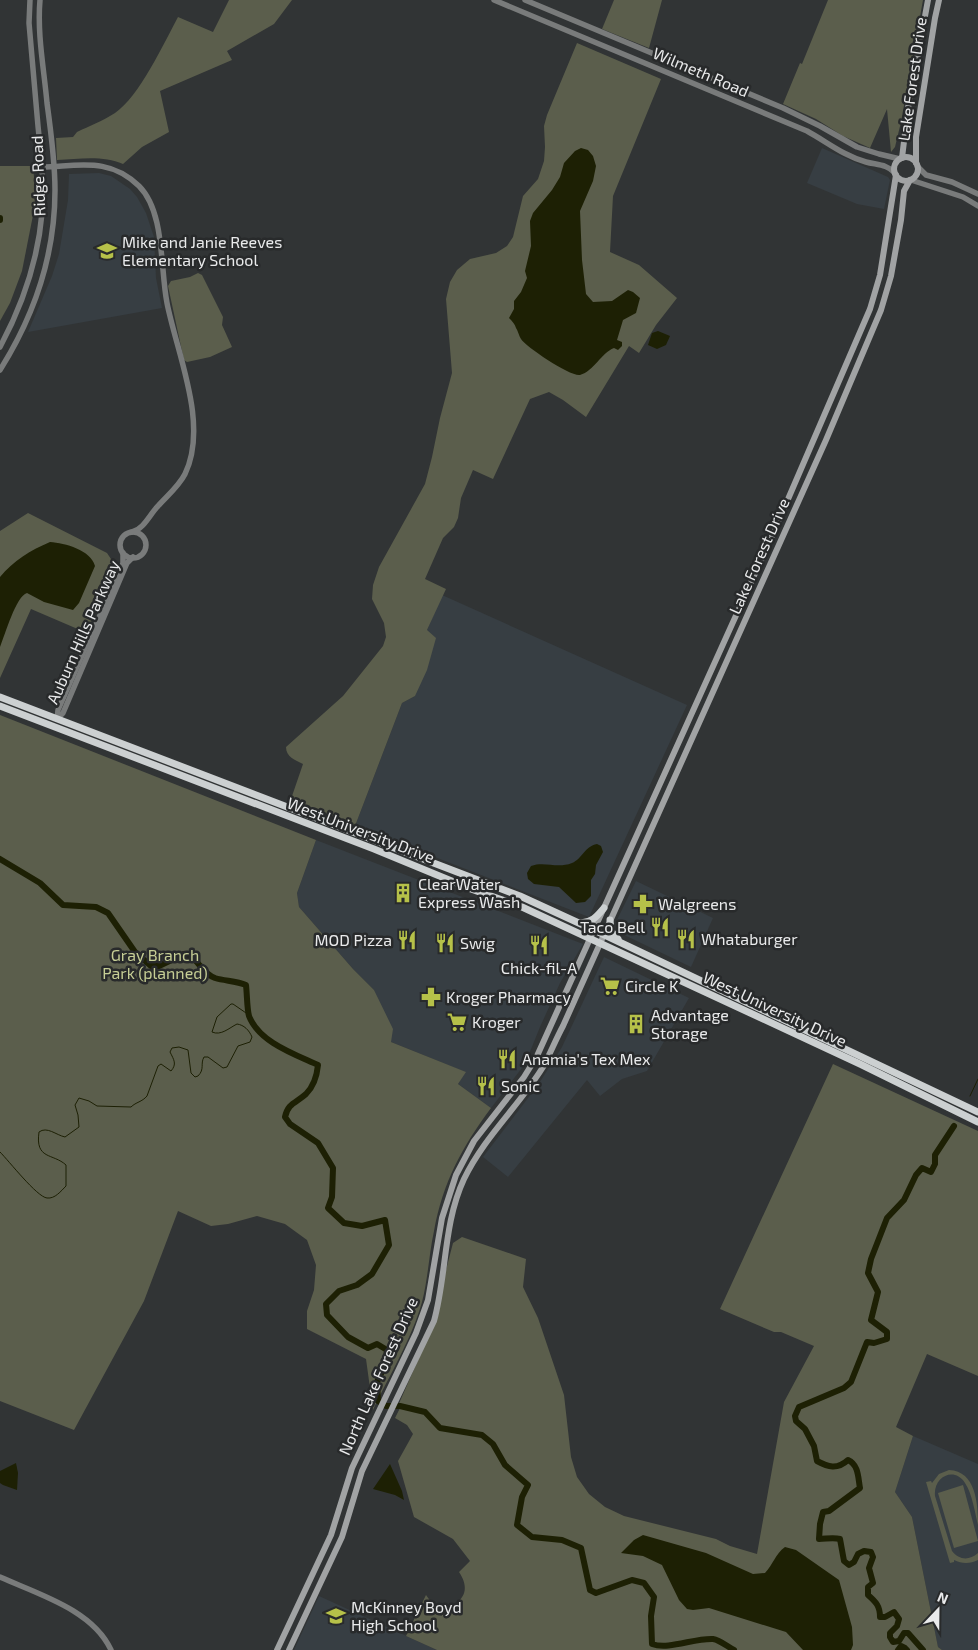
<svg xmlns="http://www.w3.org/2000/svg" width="978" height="1650" font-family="'Exo 2',sans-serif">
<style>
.built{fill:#373e43}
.green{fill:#5b5e4c}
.water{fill:#1d2004}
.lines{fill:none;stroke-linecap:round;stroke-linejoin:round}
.stream{stroke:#1d2004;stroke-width:1}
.river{stroke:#1d2004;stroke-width:6}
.tertiary{stroke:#797b7b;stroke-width:5.5}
.secondary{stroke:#a1a3a4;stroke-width:6}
.trunk{stroke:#ccd0d1;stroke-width:7}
.labels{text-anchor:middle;stroke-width:5;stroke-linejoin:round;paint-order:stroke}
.street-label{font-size:16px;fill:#e9eaeb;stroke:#282a2b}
.poi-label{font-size:16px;fill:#e9eaeb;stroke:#282a2b;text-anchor:start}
.park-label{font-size:16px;fill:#c6ce95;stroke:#282a2b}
</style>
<rect width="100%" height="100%" fill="#313435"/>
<g class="built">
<path d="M822,148L888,177L890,180L884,209L857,204L807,183Z"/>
<path d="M99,173L111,176L130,189L137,197L146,213L154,237L156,278L162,308L28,332L52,276L59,254L68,200L69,174Z"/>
<path d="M442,595L687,705L589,917L355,826L402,703L415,696L427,630Z"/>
<path d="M316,840L583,944L560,983L540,1027L525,1064L491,1108L458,1084L465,1072L391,1042L374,990L353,969L299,907L297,893Z"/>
<path d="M636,881L713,918L691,967L618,932L616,922Z"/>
<path d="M604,957L689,998L647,1071L622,1079L600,1096L587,1080L508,1177L483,1157L538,1085L562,1047Z"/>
<path d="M913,1436L978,1464V1650H942L938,1647L912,1517L895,1492Z"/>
<path d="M319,1596L437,1650H294Z"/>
</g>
<g class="green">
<path d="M229,0H292L274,24L227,51L232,60L160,91L169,132L142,147L123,164C103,155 79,159 57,160L56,138L73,137L77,132C89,126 103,121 115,113C139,97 164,43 178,17L213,32Z"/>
<path d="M614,0H662L649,48L602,29Z"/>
<path d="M828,0H923L901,122L895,147L891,152L887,109L870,148L843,136L816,119L783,104L800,63L802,64Z"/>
<path d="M577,43L661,79L613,196L610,252L639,265L677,298L656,325L639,353L629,346L586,417L563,400L549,392L530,399L493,479L473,470L461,498L458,518L454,527L443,538L425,579L446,589L427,630L436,638L427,670L415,696L402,703L355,826L291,799L303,764C295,760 286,757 286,747L343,696L383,646L386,637L384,623L372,599L373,585L379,567L425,484L432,457L440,418L452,373L446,299L450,282L457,270L470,259L496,253L507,246L513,237L523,196L538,179L544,161L545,147L544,126L547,115Z"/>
<path d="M0,166H33L36,200L22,271L10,303L0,321Z"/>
<path d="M198,273L202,275L223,317L222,325L232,347L210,357L187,362L184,360L182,351L168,286L171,281L190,277Z"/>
<path d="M28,513L107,553L113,562L87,633L31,609L0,678V531Z"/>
<path d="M0,715L316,840L297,893L299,907L353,969L374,990L393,1029L391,1042L466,1072L458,1084L491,1108C462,1147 443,1182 434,1231C429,1254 428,1279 422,1302C412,1338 389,1376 373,1410L366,1359L307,1329V1311L314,1290L316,1265L307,1240L285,1224L257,1216L228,1224L211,1226L178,1211L144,1301L74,1430L0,1401Z"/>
<path d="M833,1064L978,1131V1376L927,1354L896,1427L913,1436L895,1492L912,1517L938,1647L942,1650H437L406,1636L426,1595L441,1616C457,1603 474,1595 459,1572L470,1561L453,1539L414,1517L398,1461L413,1434L407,1425L395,1418L400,1408H397L429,1335L453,1243L462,1237L526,1259L523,1287L538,1318L564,1395L571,1457L577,1477L589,1494L605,1507L624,1516L716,1539L730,1546L757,1554L784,1402L814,1346L781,1332H774L720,1309Z"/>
<path d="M949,1470C976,1471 978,1504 978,1525C975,1513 972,1493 965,1483C954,1466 933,1477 935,1496L952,1551C959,1560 969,1561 978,1553V1560C970,1564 962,1564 954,1560V1562L950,1563L926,1482L931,1481L932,1483L939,1474Z"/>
<path d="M963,1485L978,1541L954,1548L938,1493Z"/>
</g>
<g class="water">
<path d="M581,148L588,150L593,156L596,166L593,181L580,211L582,260L586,294L593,302L612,301L628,290L633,292L640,298L636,313L623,320L617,340L622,342V346L618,350L614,348C601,353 594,371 580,375C571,377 526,347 521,339C519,336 518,331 516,328C515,324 512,321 509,318L514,309V301L521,292L527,278L525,271L531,246L530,221L533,213L552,190L560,177L564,163L575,151Z"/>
<path d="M658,331L670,336L666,345L657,349L648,345L652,333Z"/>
<path d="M50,542C65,543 91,550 95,566L79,603L73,610L44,602L27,593C16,596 5,635 0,647V577C13,561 31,550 50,542Z"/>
<path d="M597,844L601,846L603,852L596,865L595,874L591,880V896L585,902L576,903L559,887L534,884L528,879L527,873L531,866C545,861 557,869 572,863C582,859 585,846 597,844Z"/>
<path d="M16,1463L18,1473L17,1490L3,1485L0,1483V1471Z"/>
<path d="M390,1464L402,1491L404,1500L395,1495L373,1489Z"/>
<path d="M643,1535L706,1553L753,1574L765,1573C773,1565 775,1554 785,1547L796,1550L839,1580L852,1627L853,1645L851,1650H803L786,1632L709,1608L693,1610L687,1609L679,1600L662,1565L643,1556L621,1553L634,1540Z"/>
</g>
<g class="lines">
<g class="stream">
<path d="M970,1096L978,1079"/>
<path d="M0,1152C9,1161 37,1197 47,1198C55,1199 61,1191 66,1186V1165C53,1153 35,1160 39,1132C47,1126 56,1135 65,1137L79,1127L78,1115L75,1105L79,1098L89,1101L97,1106L131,1107C136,1102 142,1102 147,1096L158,1066L161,1064L171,1071C177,1064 174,1060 170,1052L172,1048L179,1047L188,1050L191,1073L195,1077L198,1076C205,1069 200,1064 204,1057H208L223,1068L227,1067L238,1046L250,1042L252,1037C249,1030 244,1025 237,1024C229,1028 221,1036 212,1032L217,1017L231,1004H233L249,1015"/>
</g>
<g class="river">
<path d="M0,218V220"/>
<path d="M0,859L40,883L63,905L96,907L108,913L135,952L151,966H159L184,954C201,959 199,972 215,978C225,981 236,981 246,985C247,993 247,1009 249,1016C259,1042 294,1054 318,1065C317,1075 313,1087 306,1094C296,1103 288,1103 285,1117L290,1124L318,1143L333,1168L332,1197L328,1208L344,1223L362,1226L385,1220L389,1245L372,1274L357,1285L339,1291L326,1304L327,1315L348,1337L368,1348L377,1344L387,1350L386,1363L377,1382L378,1401L386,1406H400L425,1412L440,1428L482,1435L493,1444L505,1465L528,1485L522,1497L517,1525L532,1537L562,1540L581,1548L590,1590L596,1593L632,1580L644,1583L654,1597L651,1616L652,1644C669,1650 694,1638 713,1639C720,1640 728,1647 734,1650"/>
<path d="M898,1650L901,1646L905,1648L907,1650"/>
<path d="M923,1650L908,1633H904L899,1641L893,1642L890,1637V1633L897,1626L899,1619L894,1612L885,1617H880C880,1606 876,1602 868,1595V1587L873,1583L869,1568L873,1557L871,1552L864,1551L858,1554L854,1562L849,1565L844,1561L840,1539C833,1537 826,1539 819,1539L820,1524L823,1512L829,1511L860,1488C858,1478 859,1465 848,1460C837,1470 828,1467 817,1461L814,1446L805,1429L796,1421L795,1416L799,1407L844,1388L851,1382L867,1342L874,1343L887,1339V1332L871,1320L878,1292L868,1273L871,1259L887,1218L904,1200L916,1175L922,1168L931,1172L935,1164V1155L954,1126"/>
</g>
<g class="tertiary">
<path d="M494,0L807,131C827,142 844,156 866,162C877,165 887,164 895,173"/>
<path d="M525,0L783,108L820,126L857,147L879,154L900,159"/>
<path d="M917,166L926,175L952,182L978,194"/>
<path d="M42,167C80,166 109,157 139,186C165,212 160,268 167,303C177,354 209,424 185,474C179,486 167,496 158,506C150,514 144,529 132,532"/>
<path d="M911,180L963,197L978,206"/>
<path d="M0,347C22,306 38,260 42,213C44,184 41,155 38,126C35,91 32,57 29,23L30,0"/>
<path d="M0,370C34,316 55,254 55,190C55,161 51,132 47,103C44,69 37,34 40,0"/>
<circle cx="133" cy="545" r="13"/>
<path d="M57,719L58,710L123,563V553"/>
<path d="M57,719L63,713L127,563L133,557"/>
<path d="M0,1577C38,1594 93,1610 111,1650"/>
</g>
<g class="secondary">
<circle cx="906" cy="169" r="12"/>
<path d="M902,158L908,108L928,0"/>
<path d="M916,163V137L935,18L939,0"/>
<path d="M277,1650L331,1535L352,1468L416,1333L428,1300L442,1218L456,1175L474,1141L524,1077L537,1056L776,527L870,309L880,275L896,175"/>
<path d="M289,1650L342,1537L362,1471L434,1321C447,1274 443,1224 464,1179C484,1137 519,1106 543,1067C550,1054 556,1039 563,1026L826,440L881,310L891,276L901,220L904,191L910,180"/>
</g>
<g class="trunk">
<path d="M0,697L520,896L594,930L978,1112"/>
<path d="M0,706L374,849L471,889L522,907L860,1064L978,1122"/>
<path d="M610,920L611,931L618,939"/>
<path d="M581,923C593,922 597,916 604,908"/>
</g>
</g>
<defs>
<symbol id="school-bare" viewBox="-9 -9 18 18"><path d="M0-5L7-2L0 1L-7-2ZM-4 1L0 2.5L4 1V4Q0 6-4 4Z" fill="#b6c149" stroke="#282a2b" stroke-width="2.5" paint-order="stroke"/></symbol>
<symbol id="building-bare" viewBox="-9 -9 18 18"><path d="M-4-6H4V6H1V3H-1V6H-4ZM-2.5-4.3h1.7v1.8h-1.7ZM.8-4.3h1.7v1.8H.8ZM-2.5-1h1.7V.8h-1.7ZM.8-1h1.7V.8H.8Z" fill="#b6c149" stroke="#282a2b" stroke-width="2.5" paint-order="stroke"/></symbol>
<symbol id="pharmacy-bare" viewBox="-9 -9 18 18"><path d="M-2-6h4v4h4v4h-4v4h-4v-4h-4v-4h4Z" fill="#b6c149" stroke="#282a2b" stroke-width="2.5" paint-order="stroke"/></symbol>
<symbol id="restaurant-bare" viewBox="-9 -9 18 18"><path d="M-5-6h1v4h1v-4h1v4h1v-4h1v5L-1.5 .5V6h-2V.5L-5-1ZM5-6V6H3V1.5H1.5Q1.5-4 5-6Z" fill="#b6c149" stroke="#282a2b" stroke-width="2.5" paint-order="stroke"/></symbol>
<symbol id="supermarket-bare" viewBox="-9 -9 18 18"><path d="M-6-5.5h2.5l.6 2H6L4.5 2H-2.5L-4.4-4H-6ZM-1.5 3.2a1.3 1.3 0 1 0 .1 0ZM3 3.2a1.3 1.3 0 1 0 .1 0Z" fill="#b6c149" stroke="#282a2b" stroke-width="2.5" paint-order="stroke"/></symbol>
</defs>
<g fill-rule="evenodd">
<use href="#school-bare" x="93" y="237" width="28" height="28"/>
<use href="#building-bare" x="389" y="879" width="28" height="28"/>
<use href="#pharmacy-bare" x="629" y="890" width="28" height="28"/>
<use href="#restaurant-bare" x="646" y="913" width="28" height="28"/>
<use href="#restaurant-bare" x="672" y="925" width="28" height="28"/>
<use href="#restaurant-bare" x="393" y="926" width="28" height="28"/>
<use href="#restaurant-bare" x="431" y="929" width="28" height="28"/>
<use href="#restaurant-bare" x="525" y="931" width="28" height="28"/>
<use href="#supermarket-bare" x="596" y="972" width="28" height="28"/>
<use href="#pharmacy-bare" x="417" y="983" width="28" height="28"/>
<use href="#supermarket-bare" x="443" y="1008" width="28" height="28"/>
<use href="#building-bare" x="622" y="1010" width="28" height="28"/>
<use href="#restaurant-bare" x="493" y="1045" width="28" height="28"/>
<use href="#restaurant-bare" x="472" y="1072" width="28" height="28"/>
<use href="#school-bare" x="322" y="1602" width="28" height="28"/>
</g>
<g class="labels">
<g class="street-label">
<text transform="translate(701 72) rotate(23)" y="6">Wilmeth Road</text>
<text transform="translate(912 79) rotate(-82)" y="6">Lake Forest Drive</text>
<text transform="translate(38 176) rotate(-92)" y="6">Ridge Road</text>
<text transform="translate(759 556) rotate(-66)" y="6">Lake Forest Drive</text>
<text transform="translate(83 632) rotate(-66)" y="6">Auburn Hills Parkway</text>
<text transform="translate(361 830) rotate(21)" y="6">West University Drive</text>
<text transform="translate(775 1009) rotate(25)" y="6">West University Drive</text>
<text transform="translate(378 1376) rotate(-66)" y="6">North Lake Forest Drive</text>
</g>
<g class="poi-label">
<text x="122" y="248">Mike and Janie Reeves<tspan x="122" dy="18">Elementary School</tspan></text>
<text x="418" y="890">ClearWater<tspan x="418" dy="18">Express Wash</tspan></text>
<text x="658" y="910">Walgreens</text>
<text x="645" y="933" text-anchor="end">Taco Bell</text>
<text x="701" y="945">Whataburger</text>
<text x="392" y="946" text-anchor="end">MOD Pizza</text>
<text x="460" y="949">Swig</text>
<text x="539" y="974" text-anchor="middle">Chick-fil-A</text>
<text x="625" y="992">Circle K</text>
<text x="446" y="1003">Kroger Pharmacy</text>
<text x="651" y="1021">Advantage<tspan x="651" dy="18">Storage</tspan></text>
<text x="472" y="1028">Kroger</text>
<text x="522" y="1065">Anamia's Tex Mex</text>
<text x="501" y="1092">Sonic</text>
<text x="351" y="1613">McKinney Boyd<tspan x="351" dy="18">High School</tspan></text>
</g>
<g class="park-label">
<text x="155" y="961">Gray Branch<tspan x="155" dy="18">Park (planned)</tspan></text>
</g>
</g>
<g transform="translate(938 1610) rotate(22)" stroke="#282a2b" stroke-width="4" paint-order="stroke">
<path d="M0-4L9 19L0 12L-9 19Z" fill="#e9eaeb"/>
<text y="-8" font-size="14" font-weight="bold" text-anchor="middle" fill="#e9eaeb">N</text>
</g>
</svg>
